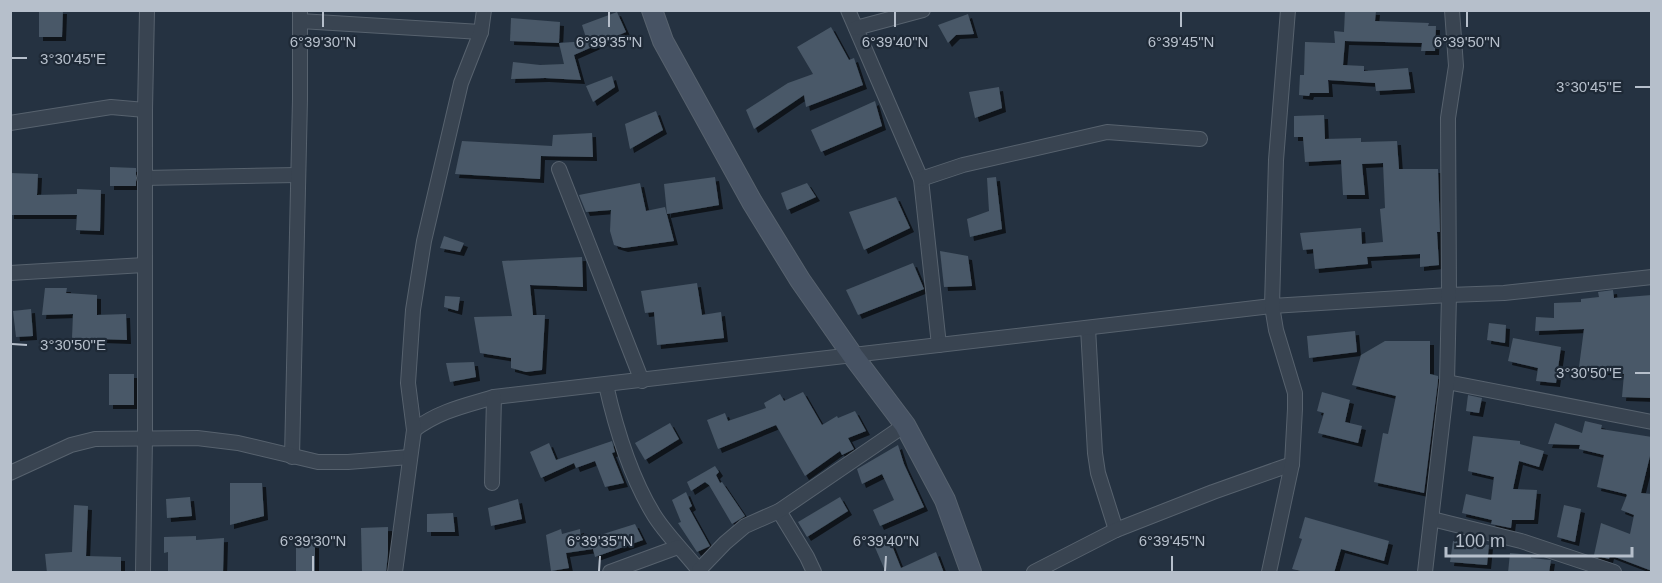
<svg xmlns="http://www.w3.org/2000/svg" width="1662" height="583" font-family="Helvetica,sans-serif">
<style>
.building{fill:#495867;filter:url(#shadow)}
.lines{fill:none;stroke-linecap:round;stroke-linejoin:round}
.street-casing{stroke:#57626e;stroke-width:16}
.secondary-casing{stroke:#57626e;stroke-width:22}
.street{stroke:#394451;stroke-width:14}
.secondary{stroke:#475364;stroke-width:20}
.ticks{fill:none;stroke:#b6bfcb;stroke-width:2}
.ticks-label{font-size:15px;text-anchor:middle;fill:#b6bfcb;stroke:#1e2936;stroke-width:4.5;stroke-linejoin:round;paint-order:stroke}
</style>
<defs>
<filter id="shadow"><feDropShadow dx="4" dy="4" stdDeviation="0" flood-color="#0009"/></filter>
</defs>
<rect width="100%" height="100%" fill="#253241"/>
<g class="building">
<path d="M39,10H63L62,37H39Z"/>
<path d="M1345,10L1376,11L1375,21L1429,23L1428,26H1436L1435,51H1421L1422,43L1345,41L1343,65L1364,66V71L1408,68L1411,89L1376,91L1375,83L1328,80L1329,93H1310L1309,96L1299,95L1300,75H1304L1305,42L1335,43L1334,31L1344,32Z"/>
<path d="M617,12L626,32L574,55L581,80L545,78L511,79L513,62L540,65L564,64L559,43L587,41L582,25Z"/>
<path d="M968,14L974,34L956,35L948,43L938,25Z"/>
<path d="M511,18L560,22L559,43L510,41Z"/>
<path d="M831,27L849,60L854,58L863,85L806,107L804,95L754,129L746,110L788,83L813,74L797,47Z"/>
<path d="M612,76L615,87L593,102L586,86Z"/>
<path d="M999,87L1002,108L975,118L969,92Z"/>
<path d="M875,101L882,126L821,152L811,130Z"/>
<path d="M656,111L663,130L630,149L625,124Z"/>
<path d="M1324,115L1325,139L1361,138V142L1397,141L1399,169H1438L1440,232H1437L1439,265L1420,267V254L1367,257L1368,264L1315,269L1313,249L1303,250L1300,233L1361,228L1362,244L1383,242L1380,209L1385,208L1383,163L1362,164L1365,195H1343L1341,160L1305,162L1303,137H1294V116Z"/>
<path d="M592,133L593,157L541,156L540,179L455,174L462,141L552,146L553,135Z"/>
<path d="M110,167L136,168V186H110Z"/>
<path d="M10,173L38,174L37,195L77,194V189L101,190L100,231L76,230L77,215H10Z"/>
<path d="M715,177L719,205L667,214L664,184Z"/>
<path d="M996,177L1002,229L970,237L967,219L989,211L987,178Z"/>
<path d="M640,183L646,211L665,207L674,241L624,248L614,245L610,231L611,210L586,212L579,195Z"/>
<path d="M807,183L816,197L787,210L781,193Z"/>
<path d="M896,197L910,228L864,250L849,212Z"/>
<path d="M444,236L464,243L460,252L440,248Z"/>
<path d="M940,251L968,256L972,286L944,287Z"/>
<path d="M582,257L583,287L530,285L533,315H545L542,370L526,372L511,368V358L480,353L474,317L512,316L502,261Z"/>
<path d="M913,263L924,289L858,315L846,290Z"/>
<path d="M697,283L702,315L721,312L724,338L657,345L654,312L645,313L641,291Z"/>
<path d="M45,288H67L66,293L97,295V315L126,314L127,340L72,338L73,314L42,315Z"/>
<path d="M1613,290L1614,298L1652,295V398L1622,397L1624,374L1579,367L1584,329L1535,331L1536,317L1554,318V303L1581,302V299L1599,297L1598,292Z"/>
<path d="M445,296L460,297L458,311L444,307Z"/>
<path d="M31,309L33,336L16,337L13,311Z"/>
<path d="M1489,323L1506,325L1505,343L1487,340Z"/>
<path d="M1355,331L1357,352L1309,358L1307,336Z"/>
<path d="M1513,338L1561,347L1556,383L1536,381L1538,368L1508,361Z"/>
<path d="M1385,341H1430V374L1438,376V381L1424,493L1374,482L1383,433L1388,434L1396,396L1352,385L1361,355Z"/>
<path d="M474,362L476,377L450,382L446,363Z"/>
<rect x="109" y="374" width="25" height="31"/>
<path d="M803,392L822,425L837,416L838,418L855,411L866,431L848,438L854,449L842,455L840,451L805,476L776,425L718,449L707,420L725,413L728,421L766,408L764,403L780,394L784,401Z"/>
<path d="M1322,392L1350,400L1345,422L1362,426L1358,443L1318,433L1324,413L1317,411Z"/>
<path d="M1468,395L1482,398L1479,413L1466,411Z"/>
<path d="M1585,421L1602,425L1601,429L1652,437V456H1650L1641,493L1652,494V571L1610,555L1609,559L1594,555L1601,523L1630,534L1634,515L1621,510L1627,495L1626,494L1597,487L1604,455L1579,449L1580,445L1548,444L1555,423L1582,433Z"/>
<path d="M670,423L679,439L645,460L635,443Z"/>
<path d="M1473,436L1520,441V444L1544,451L1539,467L1519,461L1513,489L1537,490L1534,520H1512L1511,528L1491,524L1492,520L1462,513L1466,494L1491,500L1494,477L1468,471Z"/>
<path d="M612,441L615,452L612,453L624,483L605,487L595,461L576,468L574,463L541,478L530,452L549,443L556,460Z"/>
<path d="M898,445L904,464L924,507L880,526L873,510L894,500L882,474L862,484L857,469Z"/>
<path d="M715,466L719,472L716,475L720,483L722,482L745,516L732,524L709,485L705,482L691,491L687,482Z"/>
<path d="M230,483H262L264,516L230,525Z"/>
<path d="M686,492L692,506L689,508L710,546L697,552L678,523L681,522L672,500Z"/>
<path d="M190,497L192,516L167,518L166,499Z"/>
<path d="M840,497L848,511L807,537L798,522Z"/>
<path d="M518,499L522,519L491,526L488,508Z"/>
<path d="M74,505L88,506L86,556L121,557V573H47L45,554L72,552Z"/>
<path d="M1564,505L1581,509L1575,542L1557,537Z"/>
<path d="M453,513L455,532H427V514Z"/>
<path d="M1305,517L1389,541L1384,561L1341,549L1334,573H1309L1292,569L1302,539L1299,538Z"/>
<path d="M635,524L643,540L595,557L593,549L566,553L569,568L551,571L546,535L561,529L562,534L580,529L581,541Z"/>
<path d="M388,527V553L386,573H362L361,528Z"/>
<path d="M196,536V540L224,538L223,573H168V552L164,553V537Z"/>
<rect x="296" y="536" width="19" height="37"/>
<path d="M889,538L901,568L936,552L944,573H886L874,545Z"/>
<path d="M1453,541L1489,545L1487,565L1450,562Z"/>
<path d="M1510,553L1531,555V558L1551,560L1549,573H1508Z"/>
</g>
<g class="lines">
<defs>
<g id="street">
<path d="M848,10L921,179L939,345"/>
<path d="M300,21L481,32"/>
<path d="M856,28L923,10"/>
<path d="M10,123L111,107L145,110"/>
<path d="M559,169L642,381"/>
<path d="M144,178L297,175"/>
<path d="M921,179L963,165L1107,132L1200,139"/>
<path d="M10,273L144,265"/>
<path d="M1088,328L1095,453L1098,473L1116,530"/>
<path d="M1447,382L1652,422"/>
<path d="M606,385C616,429 630,476 654,515C667,536 686,553 700,572"/>
<path d="M414,430C439,411 464,406 494,397L1272,306L1449,295L1504,293L1652,277"/>
<path d="M292,457L300,99V10"/>
<path d="M10,473L71,445L95,439L197,438L238,443L318,462H348L409,457"/>
<path d="M492,483L494,397"/>
<path d="M779,511L807,557L814,572"/>
<path d="M1432,519L1521,541L1614,572"/>
<path d="M699,570L725,543L745,526L779,511L905,425"/>
<path d="M143,572L145,438V110L147,10"/>
<path d="M395,572L414,430L408,383L413,310L424,241L461,83L481,32L484,10"/>
<path d="M610,572L678,547"/>
<path d="M1034,572L1116,530L1213,492L1292,464"/>
<path d="M1269,572L1292,464L1295,409V393L1276,330L1272,306L1276,160L1288,10"/>
<path d="M1425,572L1447,382L1449,295L1448,118L1456,66L1452,10"/>
</g>
<path id="secondary" d="M652,10L663,41L752,202L800,280L853,356L905,425L945,500L971,572"/>
</defs>
<use href="#street" class="street-casing"/>
<use href="#secondary" class="secondary-casing"/>
<use href="#street" class="street"/>
<use href="#secondary" class="secondary"/>
</g>
<path class="ticks" d="M323,27V12M609,27V12M895,27V12M1181,27V12M1467,27V12M12,58H27M1635,87H1650M12,344L27,345M1635,373H1650M313,571V556M599,571L600,556M885,571L886,556M1172,571V556"/>
<g class="ticks-label">
<text x="323" y="47">6°39'30"N</text>
<text x="609" y="47">6°39'35"N</text>
<text x="895" y="47">6°39'40"N</text>
<text x="1181" y="47">6°39'45"N</text>
<text x="1467" y="47">6°39'50"N</text>
<text x="73" y="64">3°30'45"E</text>
<text x="1589" y="92">3°30'45"E</text>
<text x="73" y="350">3°30'50"E</text>
<text x="1589" y="378">3°30'50"E</text>
<text x="313" y="546">6°39'30"N</text>
<text x="600" y="546">6°39'35"N</text>
<text x="886" y="546">6°39'40"N</text>
<text x="1172" y="546">6°39'45"N</text>
</g>
<rect width="1662" height="583" fill="none" stroke="#b6bfcb" stroke-width="24"/>
<path d="M1446 547v9h186v-9" fill="none" stroke="#b6bfcb" stroke-width="3"/>
<text x="1455" y="547" font-size="18" fill="#b6bfcb" stroke="#1e2936" stroke-width="4.5" paint-order="stroke">100 m</text>
</svg>
